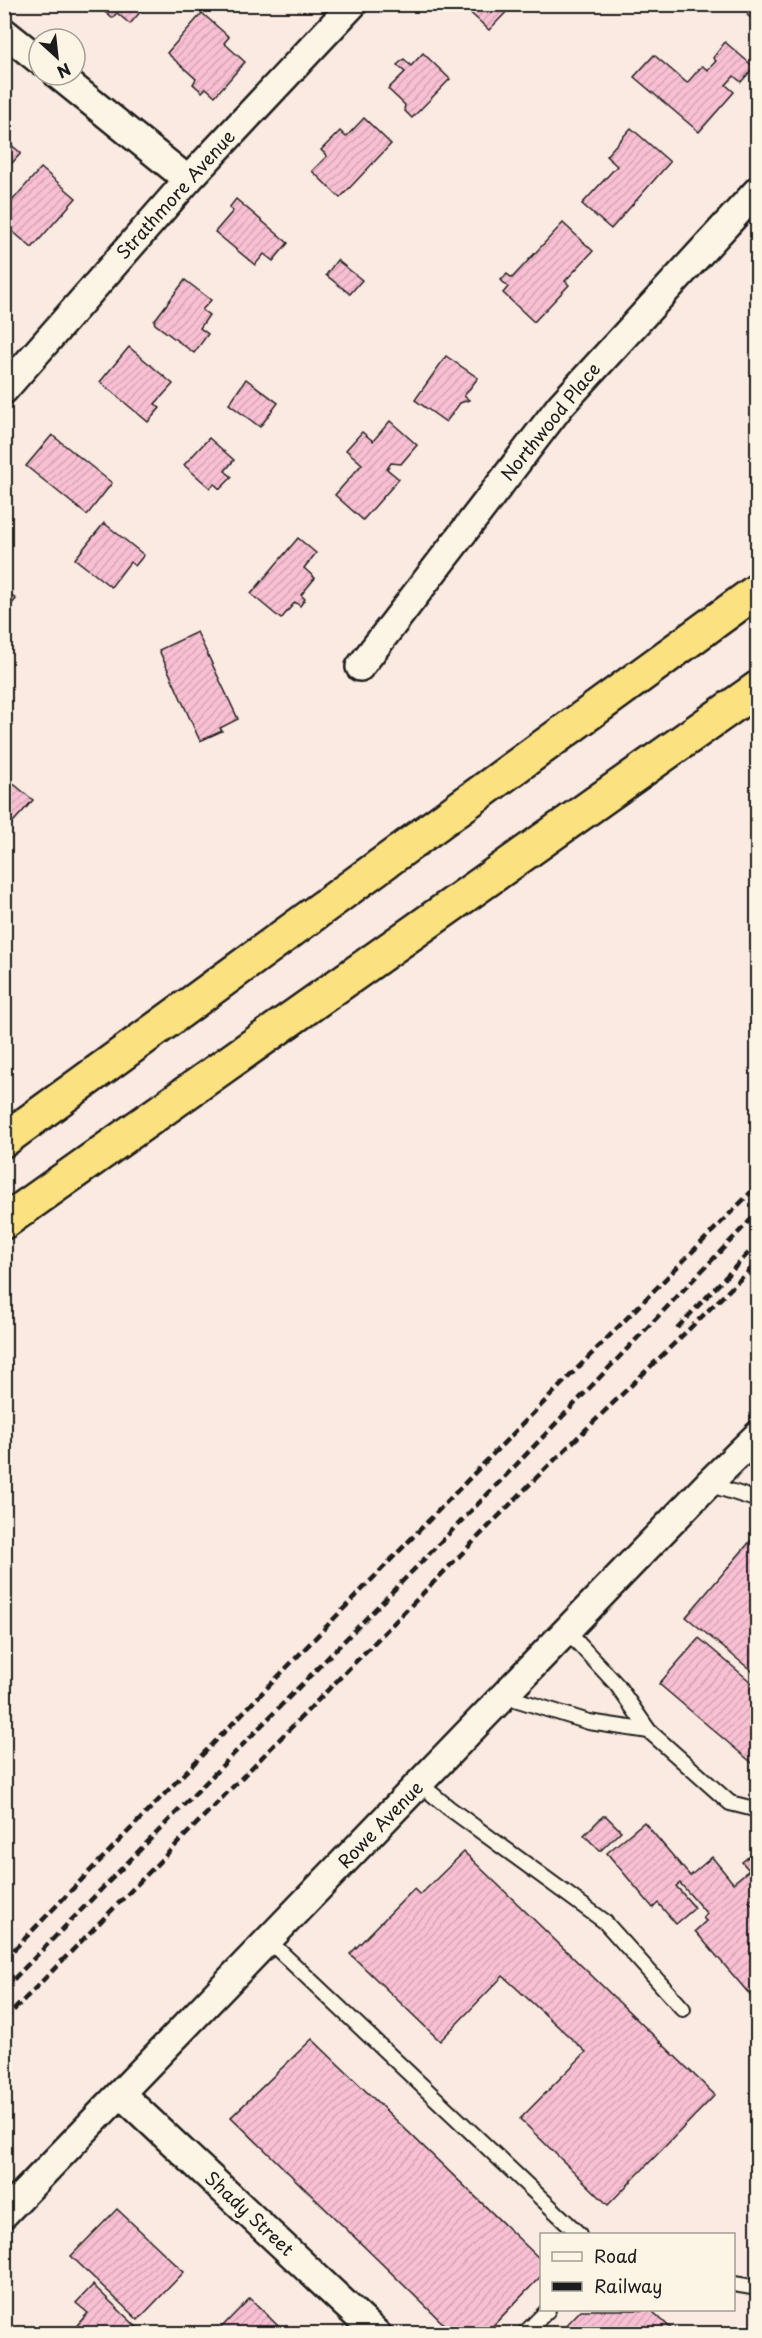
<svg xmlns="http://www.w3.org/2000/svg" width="762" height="2338" font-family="'Playpen Sans',sans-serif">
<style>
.building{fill:url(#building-hatch);stroke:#1c1c1c;stroke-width:1.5}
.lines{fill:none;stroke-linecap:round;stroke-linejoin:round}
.lane-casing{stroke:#1c1c1c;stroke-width:18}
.street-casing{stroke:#1c1c1c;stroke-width:32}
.highway-casing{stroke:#1c1c1c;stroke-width:38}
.lane{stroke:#fcf5e5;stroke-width:14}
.street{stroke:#fcf5e5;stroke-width:27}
.highway{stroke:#fbe180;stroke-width:33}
.rail{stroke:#1c1c1c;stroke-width:4.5;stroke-dasharray:9 4.5;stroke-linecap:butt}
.labels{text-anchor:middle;stroke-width:6;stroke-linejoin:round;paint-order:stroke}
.street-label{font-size:18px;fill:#1c1c1c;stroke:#fcf5e5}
</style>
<defs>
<pattern id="building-hatch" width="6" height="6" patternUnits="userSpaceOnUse" patternTransform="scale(1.5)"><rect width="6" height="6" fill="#f9c0d3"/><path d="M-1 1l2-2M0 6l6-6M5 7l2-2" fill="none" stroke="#d5a4b5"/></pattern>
</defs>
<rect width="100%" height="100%" fill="#fbeae1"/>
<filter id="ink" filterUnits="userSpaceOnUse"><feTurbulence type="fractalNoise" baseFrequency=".0167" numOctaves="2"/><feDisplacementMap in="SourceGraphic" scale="12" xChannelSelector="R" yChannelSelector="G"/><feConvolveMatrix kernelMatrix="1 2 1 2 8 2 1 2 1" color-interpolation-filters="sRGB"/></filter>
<g filter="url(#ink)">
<g class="building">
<path d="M104,4H147L130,24L117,13L112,18L100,8Z"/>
<path d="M466,4H514L489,30L464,7Z"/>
<path d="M756,4H758V24L747,15Z"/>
<path d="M202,13L229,37L224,43L245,62L215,96L206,88L202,92L193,84L196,79L167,53Z"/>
<path d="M725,42L754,67L741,82L734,76L726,85L734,92L699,132L634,77L654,55L687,83L702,66L708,70L716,61L713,58Z"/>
<path d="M423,53L450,79L412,118L404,110L405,105L388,89L405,72L397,65L404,59L411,66Z"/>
<path d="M364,118L391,144L340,198L312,171L327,156L321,150L340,131L346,137Z"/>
<path d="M631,128L670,162L611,229L582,204L617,166L606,156Z"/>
<path d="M4,139L21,153L4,172Z"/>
<path d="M41,168L76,198L32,248L4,224V210Z"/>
<path d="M236,199L288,243L273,261L264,254L255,265L215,232L233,211L229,208Z"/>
<path d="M563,223L593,251L565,281L569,285L534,322L503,293L508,287L501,280L507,274L512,278Z"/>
<path d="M337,260L362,280L350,294L326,275Z"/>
<path d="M185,280L211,300L202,310L209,315L200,328L208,334L194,353L155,324L154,321Z"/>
<path d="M129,347L173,384L155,404L160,408L148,422L100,382Z"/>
<path d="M446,356L478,378L464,396L469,400L460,403L446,422L415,400Z"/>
<path d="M246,379L278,403L260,427L229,404Z"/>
<path d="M390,421L417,445L401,464L391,463L387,469L399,479L363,520L335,495L362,464L346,450L362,432L373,441Z"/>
<path d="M52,435L112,483L87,515L26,466Z"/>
<path d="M209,438L234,460L225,471L232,477L220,489L214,484L210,488L184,465Z"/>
<path d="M104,523L144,555L135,566L130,562L111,587L75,559Z"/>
<path d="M298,538L316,553L304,568L315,578L301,595L305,599L300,606L295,602L281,619L251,594Z"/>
<path d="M4,590L16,599L4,613Z"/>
<path d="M197,632L238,719L220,728L222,731L200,741L159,650Z"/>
<path d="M4,776L33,800L4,832Z"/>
<path d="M758,1532V1676L686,1617Z"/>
<path d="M699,1638L758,1688V1768L659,1684Z"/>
<path d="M603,1816H606L621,1831L600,1851L584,1835Z"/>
<path d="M644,1822L690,1876L712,1857L733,1883L749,1870L742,1862L758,1849V1894L749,1901L758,1911V2004L695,1931L706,1921L703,1918L707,1914L680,1883L676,1886L695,1908L676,1924L658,1903L653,1908L607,1853Z"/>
<path d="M464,1852L715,2095L608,2205L520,2119L586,2052L503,1976L440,2041L350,1954L414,1889L420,1895Z"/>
<path d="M312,2039L542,2261V2275L485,2334H454L231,2117Z"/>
<path d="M117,2209L184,2272L138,2320L71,2256Z"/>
<path d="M93,2285L144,2334H69L88,2313L76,2303Z"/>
<path d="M250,2298L286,2334H215Z"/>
<path d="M581,2310H651L677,2334H558Z"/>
</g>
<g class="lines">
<defs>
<g id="lane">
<path d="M708,1484L758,1500"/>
<path d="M567,1631L617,1685L649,1731L730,1803L758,1810"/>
<path d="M505,1696L589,1722L649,1731"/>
<path d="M420,1784L449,1808L604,1921L683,2009"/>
<path d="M269,1941L579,2234"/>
<path d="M734,2284L758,2288"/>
<path d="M524,2334L548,2310"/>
</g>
<g id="street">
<path d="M4,32L39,60"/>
<path d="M58,75L188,180"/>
<path d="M4,390L188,180L353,4"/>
<path d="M360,667L561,405L758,190"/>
<path d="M121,2094L377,2334"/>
<path d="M4,2214L708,1484L758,1435"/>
</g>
<g id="highway">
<path d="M4,1140L758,590"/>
<path d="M4,1222L758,688"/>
</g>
</defs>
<use href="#lane" class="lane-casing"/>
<use href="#street" class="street-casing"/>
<use href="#highway" class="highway-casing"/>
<use href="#lane" class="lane"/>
<use href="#street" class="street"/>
<use href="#highway" class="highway"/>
<g class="rail">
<path d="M677,1328L758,1243"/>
<path d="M4,1960L494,1453L758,1185"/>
<path d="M4,1989L516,1465L758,1212"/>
<path d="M4,2020L537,1477L758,1262"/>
</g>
</g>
</g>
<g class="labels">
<g class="street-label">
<text transform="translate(176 195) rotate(-48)" y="6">Strathmore Avenue</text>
<text transform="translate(551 422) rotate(-51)" y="6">Northwood Place</text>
<text transform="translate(381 1825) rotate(-46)" y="6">Rowe Avenue</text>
<text transform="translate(249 2214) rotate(43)" y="6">Shady Street</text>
</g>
</g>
<rect width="762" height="2338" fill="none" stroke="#fcf5e5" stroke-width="24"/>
<rect x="12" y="12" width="738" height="2314" fill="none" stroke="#1c1c1c" stroke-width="2" filter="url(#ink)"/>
<rect x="540" y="2233" width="195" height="78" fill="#fcf5e5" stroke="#a29e95" stroke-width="1.5"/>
<rect x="552" y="2252" width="30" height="9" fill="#fcf5e5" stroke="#a29e95" stroke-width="1.5"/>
<text x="594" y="2263" font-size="18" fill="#1c1c1c">Road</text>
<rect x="552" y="2282" width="30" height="9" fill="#1c1c1c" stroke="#a29e95" stroke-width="1.5"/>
<text x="594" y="2293" font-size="18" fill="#1c1c1c">Railway</text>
<g transform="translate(57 57) rotate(153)"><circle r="28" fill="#fcf5e5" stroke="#a29e95" stroke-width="1.5"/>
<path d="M0-4.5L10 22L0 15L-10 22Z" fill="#1c1c1c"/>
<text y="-9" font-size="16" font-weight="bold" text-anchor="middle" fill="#1c1c1c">N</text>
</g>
</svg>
